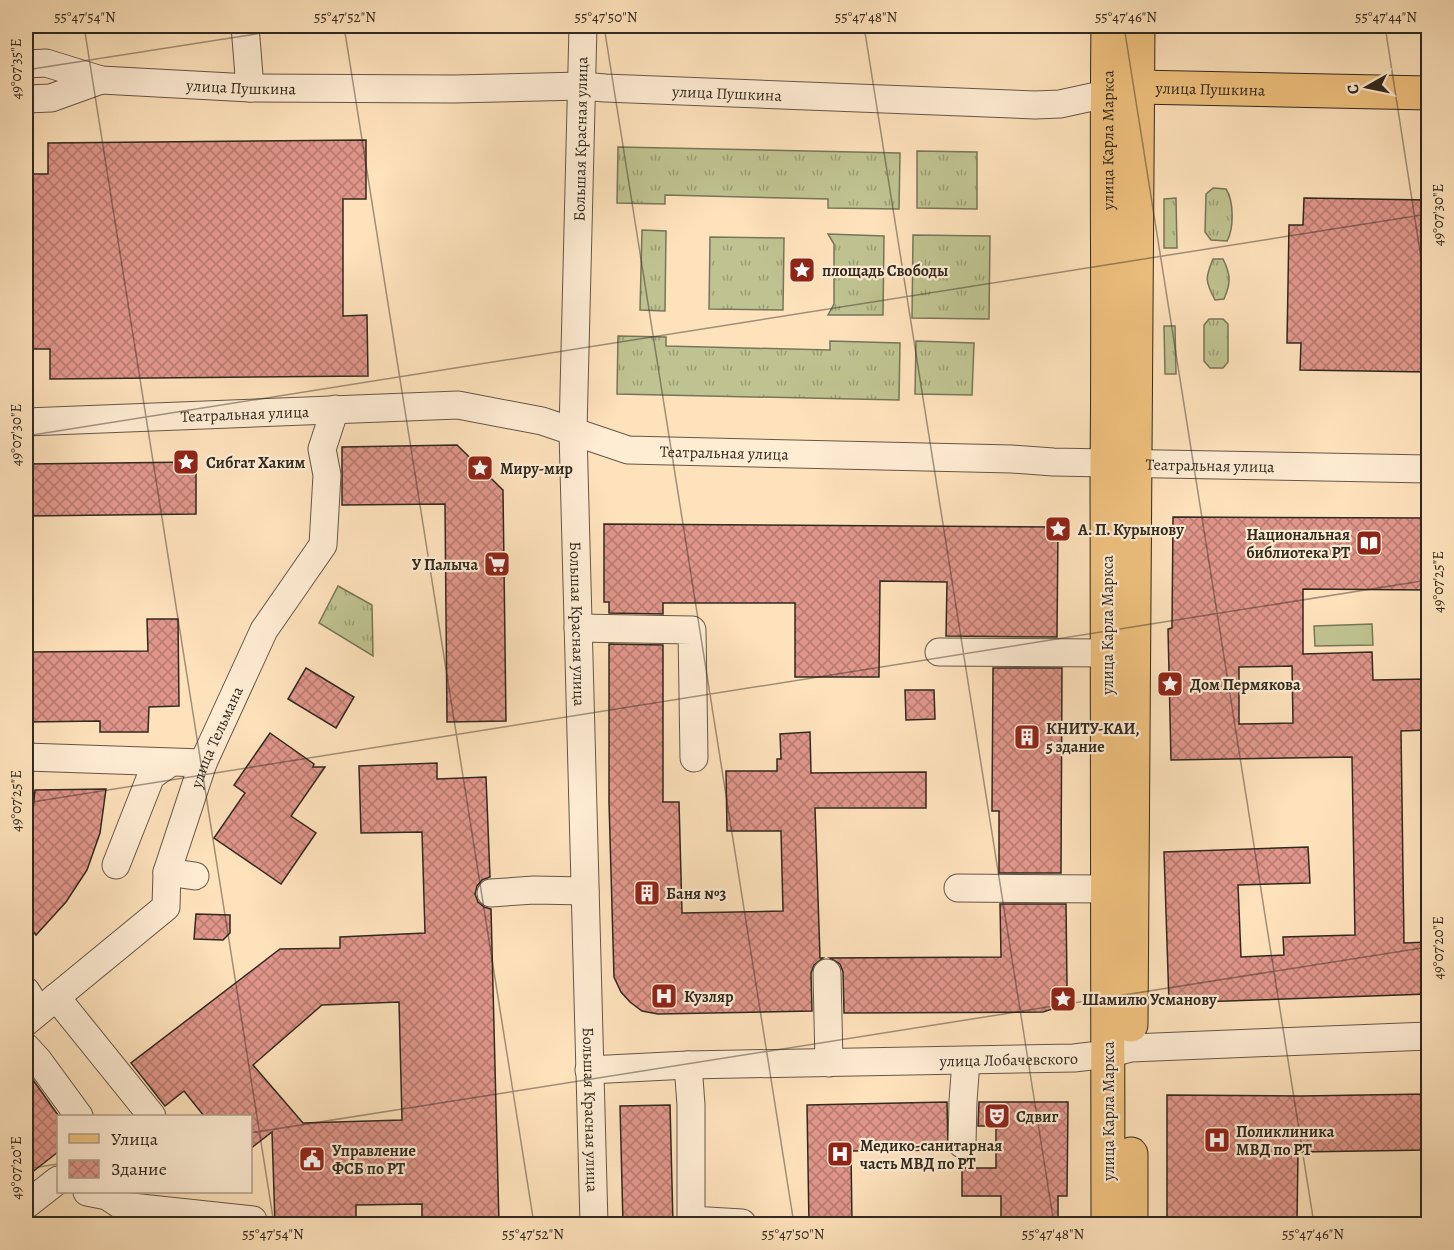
<svg xmlns="http://www.w3.org/2000/svg" width="1454" height="1250" font-family="Alegreya,serif">
<style>
.grass{fill:url(#grass-tufts);stroke:#787658;stroke-width:1.5}
.pitch{fill:#bfc391;stroke:#787658;stroke-width:1.5}
.building{fill:url(#building-cross-hatch);stroke:#30291f;stroke-width:1.5;fill-rule:evenodd}
.lines{fill:none;stroke-linecap:round;stroke-linejoin:round}
.minor-casing{stroke:#645746;stroke-width:29}
.major-casing{stroke:#30291f;stroke-width:35}
.minor{stroke:#feecd3;stroke-width:27}
.major{stroke:#efc17e;stroke-width:33}
.ticks{fill:none;stroke:#30291f;stroke-width:1.5;stroke-opacity:0.45}
.labels{text-anchor:middle;stroke-width:4.5;stroke-linejoin:round;paint-order:stroke}
.street-label{font-size:16px;fill:#30291f;stroke:#feecd3}
.poi-label{font-size:16px;font-weight:bold;fill:#30291f;stroke:#feecd3;text-anchor:start}
.neatline{fill:none;stroke:#30291f;stroke-width:2}
.ticks-label{font-size:15px;text-anchor:middle;fill:#30291f}
</style>
<defs>
<pattern id="grass-tufts" width="24" height="20" patternUnits="userSpaceOnUse" patternTransform="scale(1.5)"><rect width="24" height="20" fill="#bfc391"/><path d="M3 7l-1-3M5 7V3M7 7l1-3M15 17l-1-3M17 17v-4M19 17l1-3" fill="none" stroke="#9c9e76"/></pattern>
<pattern id="building-cross-hatch" width="8" height="8" patternUnits="userSpaceOnUse" patternTransform="scale(1.5)"><rect width="8" height="8" fill="#e0968a"/><path d="M0 0l8 8M0 8l8-8" fill="none" stroke="#b67a70"/></pattern>
</defs>
<rect width="100%" height="100%" fill="#fee2bc"/>
<filter id="stains"><feTurbulence type="fractalNoise" baseFrequency=".00333" numOctaves="4"/><feColorMatrix values="0 0 0 0 .2 0 0 0 0 .09 0 0 0 0 .02 0 0 0 .5 -.17"/></filter>
<radialGradient id="worn" r=".72"><stop offset=".6" stop-color="#630" stop-opacity="0"/><stop offset="1" stop-color="#630" stop-opacity=".3"/></radialGradient>
<g class="grass">
<path d="M618,147L900,153L899,209L828,208V199L665,195V204L617,203Z"/>
<path d="M917,151L977,152V209L917,208Z"/>
<path d="M1213,188L1226,189C1234,201 1234,229 1227,241L1211,240L1205,232L1206,194Z"/>
<path d="M1176,198L1177,248H1164V199Z"/>
<path d="M642,230L666,231L665,311L640,310Z"/>
<path d="M828,234L884,236L883,315H828L834,304V244Z"/>
<path d="M913,235L990,236L989,319L912,318Z"/>
<path d="M710,237L784,238L783,310L709,309Z"/>
<path d="M1213,259H1223C1231,275 1231,283 1224,299L1215,300C1205,281 1205,278 1213,259Z"/>
<path d="M1209,319H1223L1228,324V362L1223,368H1210L1204,361V325Z"/>
<path d="M1164,326H1175L1176,374H1165Z"/>
<path d="M618,336L666,337V346L830,350V341L900,343L899,400L617,394Z"/>
<path d="M916,341L974,343L972,395L915,394Z"/>
<path d="M338,586L372,605L373,656L319,623Z"/>
</g>
<path class="pitch" d="M1372,624L1373,645L1315,646L1314,626Z"/>
<g class="building">
<path d="M366,140V199H343V316L367,315L368,376L50,379V349H26V174H48V143Z"/>
<path d="M1304,198L1428,200V372L1300,370L1301,343H1287L1289,225H1303Z"/>
<path d="M457,445L503,490L506,721L447,722L445,504L342,505V447Z"/>
<path d="M196,462V514L26,516V464Z"/>
<path d="M1173,517L1428,518V590L1303,589V654L1372,652L1373,680L1428,679V730L1401,731L1404,943L1428,942V994L1169,1003L1164,852L1308,847L1310,883L1238,885L1241,957L1284,955L1283,937L1355,935L1352,757L1171,760L1168,629L1172,628ZM1292,666L1293,723L1239,724V667Z"/>
<path d="M604,524L1058,527L1057,637L946,636L947,582L880,581L879,677H795V603H663V614L609,613V602H604Z"/>
<path d="M147,619H178L179,706L149,707L148,732H100V721L26,722V652L148,651Z"/>
<path d="M609,644L663,645V802H679L682,913L783,911L781,831H727L726,771H777V759H781L780,734L810,732L811,773L926,772V808H815L820,958H823L814,965L811,973L812,1011L658,1014L642,1011L630,1002L621,992L614,977L609,802Z"/>
<path d="M306,668L354,697L336,728L288,699Z"/>
<path d="M993,668H1062L1061,873H999V811H992Z"/>
<path d="M905,690H934L935,719L906,720Z"/>
<path d="M270,733L314,764L313,767H325L291,816L316,833L281,884L214,838L245,793L234,785Z"/>
<path d="M437,763V779L486,777L490,877L482,880L477,886L475,894L478,902L484,907L491,909L499,1224H422V1204L356,1205V1224H275L272,1132L250,1149V1116H204L184,1091L165,1106L131,1063L280,949L340,948V937L425,933L422,832L361,833L359,766ZM399,1002L402,1120L303,1123L253,1065L322,1005Z"/>
<path d="M106,789L100,833L87,870L66,902L36,935L26,922V834L32,819L35,790Z"/>
<path d="M1000,904H1066L1067,985L1063,999L1055,1008L1043,1012L844,1013L843,972L840,964L830,958L1001,957Z"/>
<path d="M196,914L230,915V933L223,940L194,939Z"/>
<path d="M26,1070L58,1115V1152L26,1177Z"/>
<path d="M1428,1094V1150L1298,1152L1297,1224H1167V1095L1301,1096Z"/>
<path d="M947,1102L948,1150L851,1151L852,1224H809L807,1105Z"/>
<path d="M979,1102H1068L1067,1196H1058V1224H1001V1196H962V1168H996V1126H978Z"/>
<path d="M670,1105L673,1224H623L620,1106Z"/>
</g>
<g class="lines">
<defs>
<g id="minor">
<path d="M245,26L250,88"/>
<path id="s1" d="M583,26L573,432L594,1224"/>
<path id="s2" d="M26,64L46,63L101,80L250,88L454,89L582,86L605,88L1035,105L1060,104L1106,94"/>
<path d="M26,99L51,98L101,80"/>
<path id="s3" d="M26,422L458,405L542,421L628,450L1012,459L1053,462L1428,469"/>
<path d="M578,628L692,630L694,758"/>
<path d="M939,652L1108,653"/>
<path d="M26,757L203,763"/>
<path d="M116,865L151,776L170,763"/>
<path d="M167,872L195,876"/>
<path d="M958,888L1108,889"/>
<path d="M491,893L534,890L585,891"/>
<path d="M827,973L829,1063"/>
<path d="M26,991L39,1011"/>
<path d="M56,997L152,1116"/>
<path id="s4" d="M26,1022L166,907L167,872L203,763L264,630L323,545L327,475L322,449L335,409"/>
<path d="M26,1047L38,1060L79,1116"/>
<path d="M688,1065L691,1105V1220L742,1223"/>
<path id="s5" d="M589,1070L688,1065L1074,1058L1108,1054L1131,1048L1428,1036"/>
<path d="M962,1144L963,1101L966,1061"/>
<path d="M87,1192L107,1196L122,1206L253,1220L254,1224"/>
<path d="M26,1205L58,1180"/>
</g>
<g id="major">
<path id="s6" d="M1117,92L1138,87L1428,93"/>
<path d="M1131,1025L1138,26"/>
<path d="M1131,1154V1224"/>
<path id="s7" d="M1108,1224L1107,463C1109,317 1106,171 1108,26"/>
</g>
</defs>
<use href="#minor" class="minor-casing"/>
<use href="#major" class="major-casing"/>
<use href="#minor" class="minor"/>
<use href="#major" class="major"/>
</g>
<path class="ticks" d="M84,26L274,1224M344,26L534,1224M604,26L794,1224M864,26L1054,1224M1124,26L1314,1224M1385,26L1428,303M26,70L307,26M26,436L1428,214M26,803L1428,580M250,1133L1428,947M26,1169L58,1164"/>
<defs>
<symbol id="sight-square" viewBox="-11 -11 22 22"><rect x="-9" y="-9" width="18" height="18" rx="4" fill="#8f2418" stroke="#feecd3"/><path d="M0-6L1.8-2.2L6-1.7L2.9 1.2L3.7 5.4L0 3.3L-3.7 5.4L-2.9 1.2L-6-1.7L-1.8-2.2Z" fill="#fff"/></symbol>
<symbol id="library-square" viewBox="-11 -11 22 22"><rect x="-9" y="-9" width="18" height="18" rx="4" fill="#8f2418" stroke="#feecd3"/><path d="M-6-4Q-3-5.5-.7-3.5V5Q-3 3-6 4ZM6-4Q3-5.5 .7-3.5V5Q3 3 6 4Z" fill="#fff"/></symbol>
<symbol id="supermarket-square" viewBox="-11 -11 22 22"><rect x="-9" y="-9" width="18" height="18" rx="4" fill="#8f2418" stroke="#feecd3"/><path d="M-6-5.5h2.5l.6 2H6L4.5 2H-2.5L-4.4-4H-6ZM-1.5 3.2a1.3 1.3 0 1 0 .1 0ZM3 3.2a1.3 1.3 0 1 0 .1 0Z" fill="#fff"/></symbol>
<symbol id="building-square" viewBox="-11 -11 22 22"><rect x="-9" y="-9" width="18" height="18" rx="4" fill="#8f2418" stroke="#feecd3"/><path d="M-4-6H4V6H1V3H-1V6H-4ZM-2.5-4.3h1.7v1.8h-1.7ZM.8-4.3h1.7v1.8H.8ZM-2.5-1h1.7V.8h-1.7ZM.8-1h1.7V.8H.8Z" fill="#fff"/></symbol>
<symbol id="hospital-square" viewBox="-11 -11 22 22"><rect x="-9" y="-9" width="18" height="18" rx="4" fill="#8f2418" stroke="#feecd3"/><path d="M-5-5h3v3.5h4V-5h3V5h-3V1.5h-4V5h-3Z" fill="#fff"/></symbol>
<symbol id="theatre-square" viewBox="-11 -11 22 22"><rect x="-9" y="-9" width="18" height="18" rx="4" fill="#8f2418" stroke="#feecd3"/><path d="M-5-5.5Q0-4 5-5.5V0Q5 5 0 6Q-5 5-5 0ZM-3.3-2.5H-1v1.5H-3.3ZM1-2.5H3.3v1.5H1ZM-2.8 1Q0 5.5 2.8 1Z" fill="#fff"/></symbol>
<symbol id="civic-square" viewBox="-11 -11 22 22"><rect x="-9" y="-9" width="18" height="18" rx="4" fill="#8f2418" stroke="#feecd3"/><path d="M-.6-6.5H3V-4.5H.6V-3L4-1V1h2V6H-6V1h2V-1L-.6-3ZM-1.2 2.5V6h2.4V2.5Z" fill="#fff"/></symbol>
</defs>
<g fill-rule="evenodd">
<use href="#sight-square" x="787" y="255" width="30" height="30"/>
<use href="#sight-square" x="171" y="447" width="30" height="30"/>
<use href="#sight-square" x="465" y="453" width="30" height="30"/>
<use href="#sight-square" x="1043" y="514" width="30" height="30"/>
<use href="#library-square" x="1354" y="528" width="30" height="30"/>
<use href="#supermarket-square" x="482" y="549" width="30" height="30"/>
<use href="#sight-square" x="1155" y="669" width="30" height="30"/>
<use href="#building-square" x="1012" y="722" width="30" height="30"/>
<use href="#building-square" x="632" y="878" width="30" height="30"/>
<use href="#hospital-square" x="649" y="981" width="30" height="30"/>
<use href="#sight-square" x="1048" y="984" width="30" height="30"/>
<use href="#theatre-square" x="982" y="1101" width="30" height="30"/>
<use href="#hospital-square" x="1202" y="1125" width="30" height="30"/>
<use href="#hospital-square" x="825" y="1139" width="30" height="30"/>
<use href="#civic-square" x="297" y="1144" width="30" height="30"/>
</g>
<g class="labels">
<g class="street-label">
<text dy="6" stroke="none"><textPath href="#s2" startOffset="218">улица Пушкина</textPath></text>
<text dy="6" stroke="none"><textPath href="#s6" startOffset="94">улица Пушкина</textPath></text>
<text dy="6" stroke="none"><textPath href="#s2" startOffset="704">улица Пушкина</textPath></text>
<text transform="translate(580 139) rotate(-89)" y="6">Большая Красная улица</text>
<text dy="6" stroke="none"><textPath href="#s7" startOffset="1084">улица Карла Маркса</textPath></text>
<text dy="6" stroke="none"><textPath href="#s3" startOffset="219">Театральная улица</textPath></text>
<text dy="6" stroke="none"><textPath href="#s3" startOffset="705">Театральная улица</textPath></text>
<text dy="6" stroke="none"><textPath href="#s3" startOffset="1191">Театральная улица</textPath></text>
<text dy="6" stroke="none"><textPath href="#s1" startOffset="598">Большая Красная улица</textPath></text>
<text transform="translate(1107 625) rotate(-90)" y="6">улица Карла Маркса</text>
<text dy="6" stroke="none"><textPath href="#s4" startOffset="360">улица Тельмана</textPath></text>
<text dy="6" stroke="none"><textPath href="#s5" startOffset="420">улица Лобачевского</textPath></text>
<text dy="6" stroke="none"><textPath href="#s1" startOffset="1084">Большая Красная улица</textPath></text>
<text transform="translate(1108 1111) rotate(-90)" y="6">улица Карла Маркса</text>
</g>
<g class="poi-label">
<text x="822" y="276">площадь Свободы</text>
<text x="206" y="468">Сибгат Хаким</text>
<text x="500" y="474">Миру-мир</text>
<text x="1078" y="535">А. П. Курынову</text>
<text x="1350" y="540" text-anchor="end">Национальная<tspan x="1350" dy="18">библиотека РТ</tspan></text>
<text x="478" y="570" text-anchor="end">У Палыча</text>
<text x="1190" y="690">Дом Пермякова</text>
<text x="1046" y="734">КНИТУ-КАИ,<tspan x="1046" dy="18">5 здание</tspan></text>
<text x="666" y="899">Баня №3</text>
<text x="684" y="1002">Кузляр</text>
<text x="1082" y="1005">Шамилю Усманову</text>
<text x="1016" y="1122">Сдвиг</text>
<text x="1236" y="1137">Поликлиника<tspan x="1236" dy="18">МВД по РТ</tspan></text>
<text x="860" y="1151">Медико-санитарная<tspan x="860" dy="18">часть МВД по РТ</tspan></text>
<text x="332" y="1156">Управление<tspan x="332" dy="18">ФСБ по РТ</tspan></text>
</g>
</g>
<rect width="1454" height="1250" fill="none" stroke="#fee2bc" stroke-width="66"/>
<rect x="57" y="1115" width="195" height="78" fill="#feecd3" stroke="#ac9e8b" stroke-width="1.5"/>
<rect x="69" y="1134" width="30" height="9" fill="#efc17e" stroke="#ac9e8b" stroke-width="1.5"/>
<text x="111" y="1145" font-size="18" fill="#30291f">Улица</text>
<rect x="69" y="1160" width="30" height="18" fill="url(#building-cross-hatch)" stroke="#ac9e8b" stroke-width="1.5"/>
<text x="111" y="1175" font-size="18" fill="#30291f">Здание</text>
<g transform="translate(1367 87) rotate(261)" stroke="#feecd3" stroke-width="4.5" paint-order="stroke">
<path d="M0-4.5L10 22L0 15L-10 22Z" fill="#30291f"/>
<text y="-9" font-size="16" font-weight="bold" text-anchor="middle" fill="#30291f">С</text>
</g>
<rect x="33" y="33" width="1388" height="1184" class="neatline"/>
<g class="ticks-label">
<text x="85" y="22">55°47'54"N</text>
<text x="345" y="22">55°47'52"N</text>
<text x="606" y="22">55°47'50"N</text>
<text x="866" y="22">55°47'48"N</text>
<text x="1126" y="22">55°47'46"N</text>
<text x="1386" y="22">55°47'44"N</text>
<text transform="translate(16 69) rotate(-90)" y="5">49°07'35"E</text>
<text transform="translate(1438 215) rotate(-90)" y="5">49°07'30"E</text>
<text transform="translate(16 435) rotate(-90)" y="5">49°07'30"E</text>
<text transform="translate(1438 582) rotate(-90)" y="5">49°07'25"E</text>
<text transform="translate(16 801) rotate(-90)" y="5">49°07'25"E</text>
<text transform="translate(1438 948) rotate(-90)" y="5">49°07'20"E</text>
<text transform="translate(16 1168) rotate(-90)" y="5">49°07'20"E</text>
<text x="273" y="1239">55°47'54"N</text>
<text x="533" y="1239">55°47'52"N</text>
<text x="793" y="1239">55°47'50"N</text>
<text x="1053" y="1239">55°47'48"N</text>
<text x="1313" y="1239">55°47'46"N</text>
</g>
<rect width="100%" height="100%" filter="url(#stains)"/>
<rect width="100%" height="100%" fill="url(#worn)"/>
</svg>
